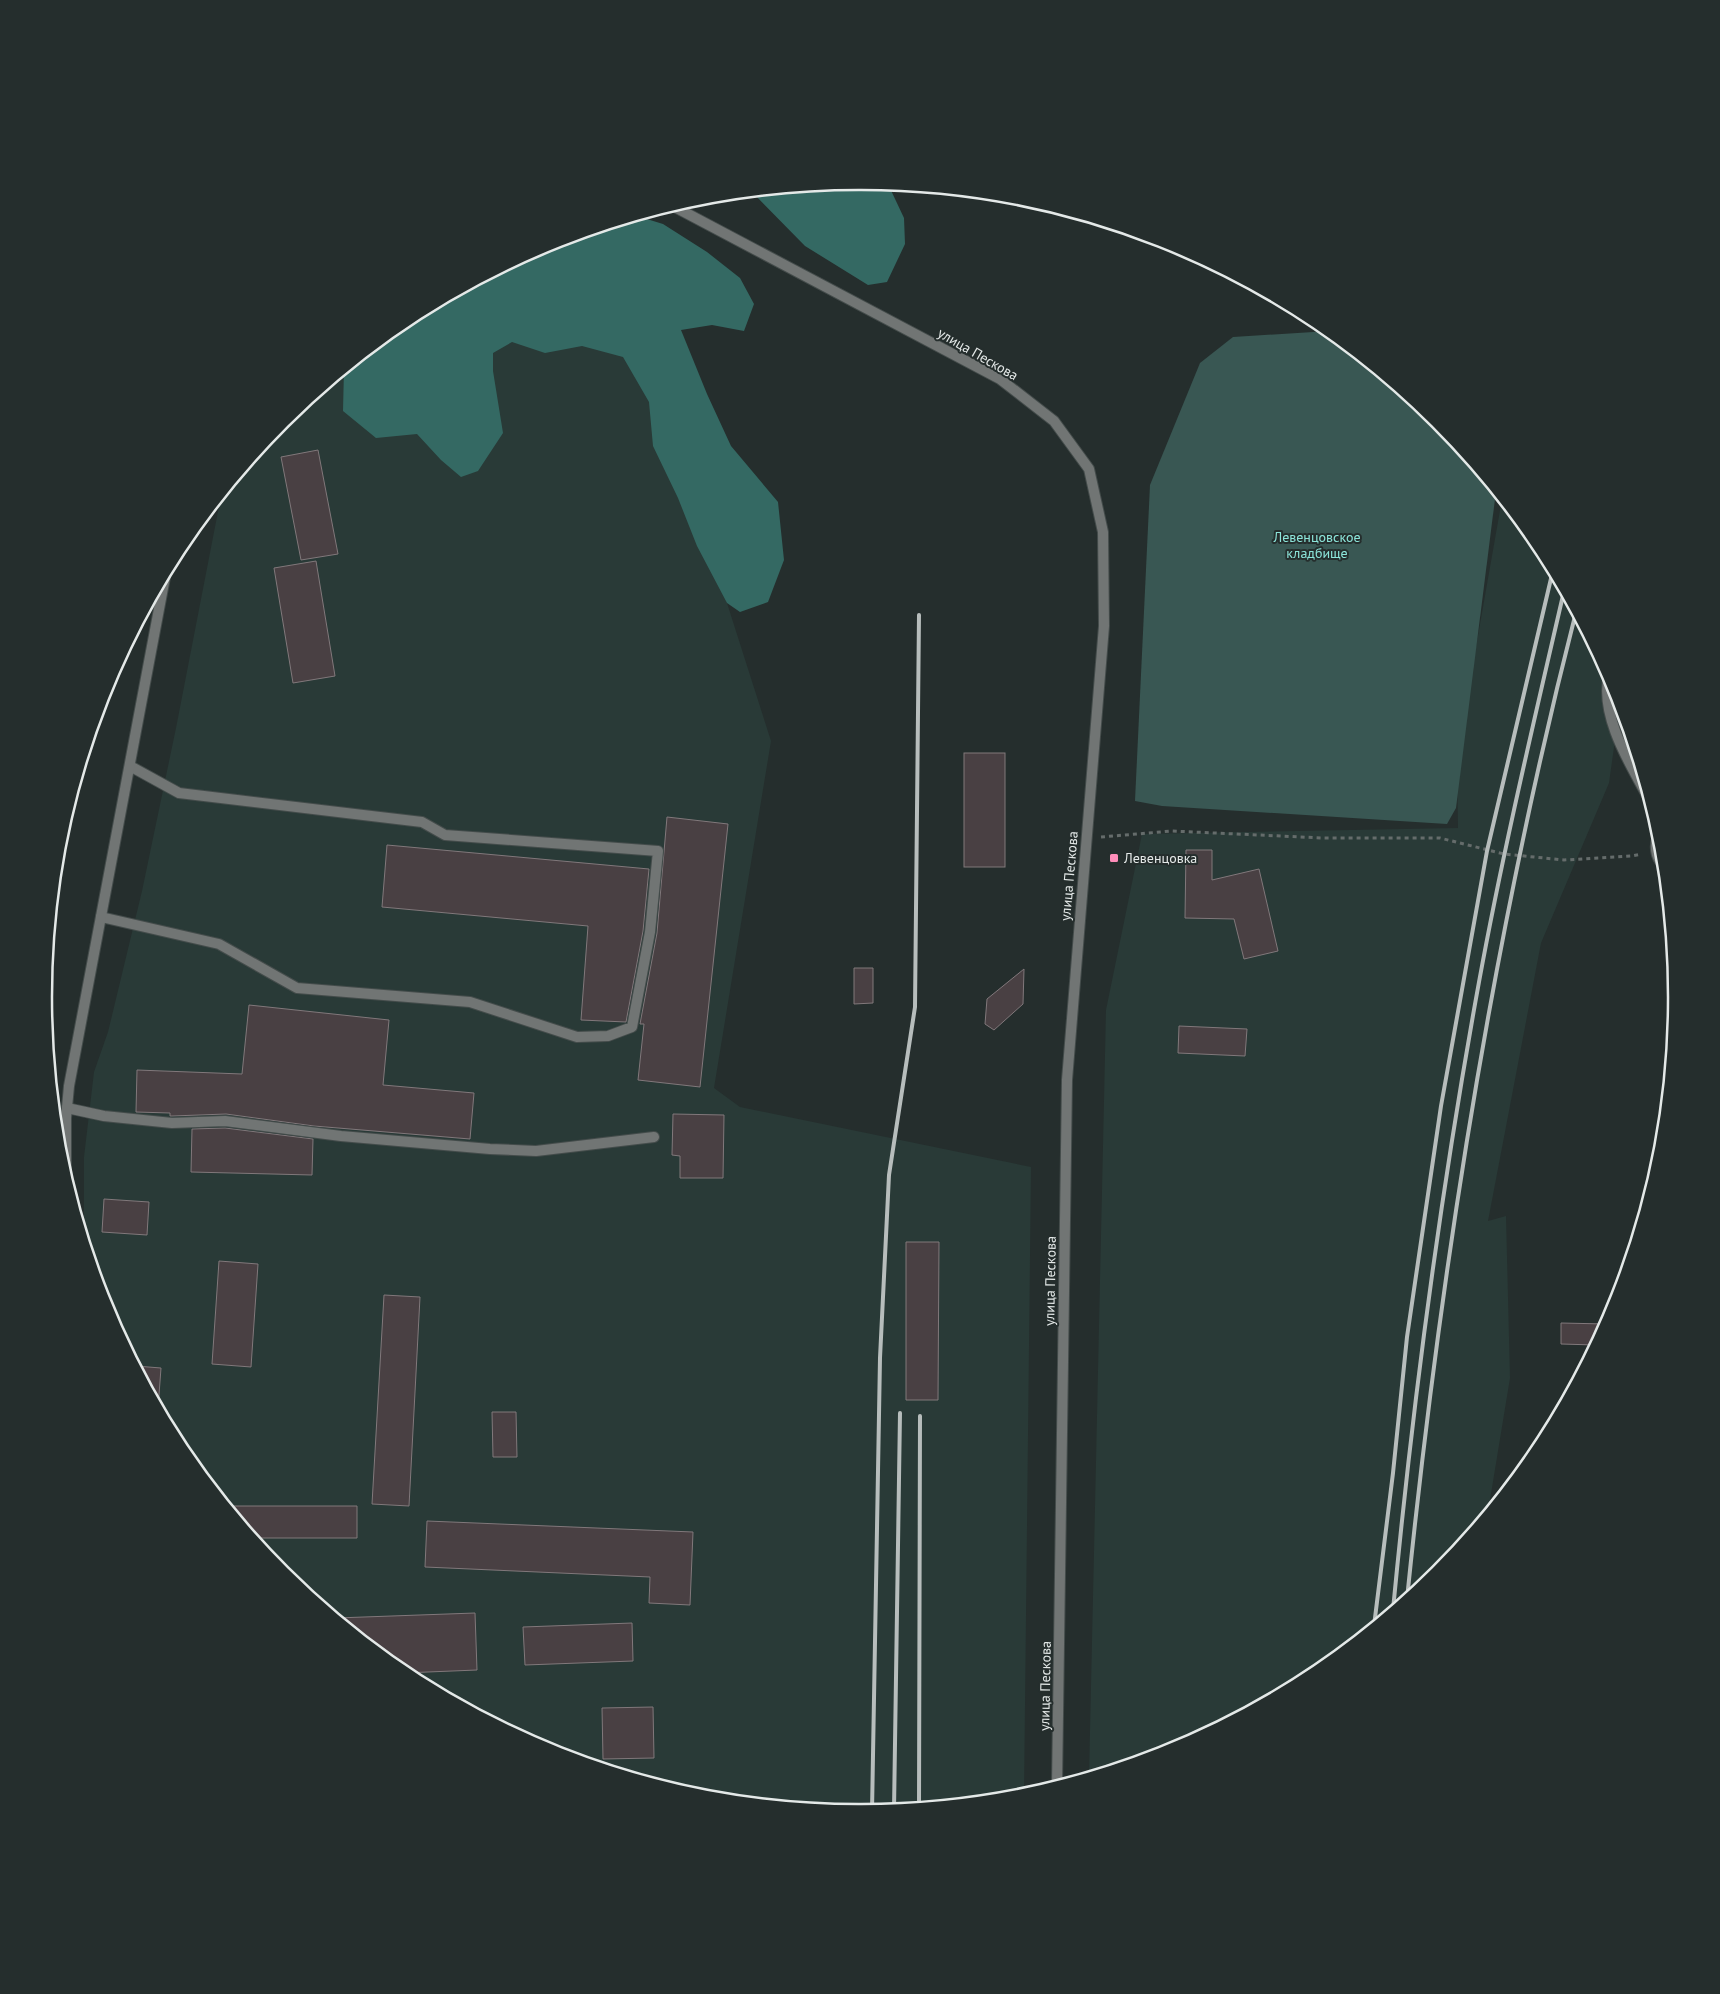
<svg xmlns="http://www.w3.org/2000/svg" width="1720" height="1994" font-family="'PT Sans',sans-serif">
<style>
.built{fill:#293a37}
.green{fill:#395753}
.forest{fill:#346963}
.building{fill:#494043;stroke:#81787b}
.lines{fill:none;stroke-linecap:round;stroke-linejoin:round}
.service-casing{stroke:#444c4b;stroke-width:12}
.minor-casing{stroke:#444c4b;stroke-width:12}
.tertiary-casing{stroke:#444c4b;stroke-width:12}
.path{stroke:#656c6b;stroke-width:3;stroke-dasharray:4 4;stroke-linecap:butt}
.service{stroke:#717574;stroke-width:10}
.minor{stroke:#717574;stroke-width:10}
.tertiary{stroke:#717574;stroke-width:10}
.rail{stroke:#b7bdbc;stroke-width:4}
.poi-dot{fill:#ff8eba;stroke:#252e2d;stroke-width:2}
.labels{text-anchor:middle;stroke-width:4;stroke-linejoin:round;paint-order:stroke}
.street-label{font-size:14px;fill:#e4e9e8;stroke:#252e2d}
.park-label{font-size:14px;fill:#8ce5da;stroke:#252e2d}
.poi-label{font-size:14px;fill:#e4e9e8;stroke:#252e2d;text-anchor:start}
.rim{fill:none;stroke:#e4e9e8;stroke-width:2.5}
</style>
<rect width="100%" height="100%" fill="#252e2d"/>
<g class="built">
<path d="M501,268L657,350L727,603L771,741L714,1088L740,1107L1031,1167L1024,1796L860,1813L700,1798L547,1751L406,1676L283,1574L181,1450L106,1309L84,1236V1157L94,1072L108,1032L142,891L176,728L221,496L283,420L407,318Z"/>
<path d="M1502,499L1539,544L1614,685L1620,704L1609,783L1541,943L1488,1221L1506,1216L1510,1378L1488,1512L1437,1574L1313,1676L1172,1751L1089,1777L1106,1010L1142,834L1458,828L1457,755Z"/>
</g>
<path class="green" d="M1329,331L1437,420L1496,491L1456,808L1447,824L1162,806L1135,801L1150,485L1200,363L1233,337Z"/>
<g class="forest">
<path d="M860,181L888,184L904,218L905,244L887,282L868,285L805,246L755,195L748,192Z"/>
<path d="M637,216L663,224L707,252L740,278L754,304L744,331L712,325L681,330L707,394L731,446L778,502L784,560L768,602L740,612L727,603L697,546L678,498L653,446L649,402L623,357L582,346L545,353L512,342L493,353V371L503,433L478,471L461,477L441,460L417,434L376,438L343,411L344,369L407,318L548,243Z"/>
</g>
<g class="building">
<path d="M318,450L338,554L301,560L281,457Z"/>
<path d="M316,561L335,676L293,683L274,568Z"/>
<rect x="964" y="753" width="41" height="114"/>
<path d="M667,817L728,824L700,1087L638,1080L644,1024H640L657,933Z"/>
<path d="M387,845L649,869L643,931L626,1022L581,1020L588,926L382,907Z"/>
<path d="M1186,850H1212V880L1259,869L1278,951L1244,959L1234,919L1185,918Z"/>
<path d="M854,968H873V1003L854,1004Z"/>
<path d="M1024,969L1023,1004L994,1030L985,1024L987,999Z"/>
<path d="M249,1005L389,1020L383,1085L474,1093L470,1139L314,1126L226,1114L172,1116H170V1113L136,1112L137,1070L242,1074Z"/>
<path d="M1179,1026L1247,1029L1245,1056L1178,1053Z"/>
<path d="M673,1114L724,1115L723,1178H680V1156L672,1155Z"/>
<path d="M225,1128L313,1139L312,1175L191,1172L192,1129Z"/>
<path d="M104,1199L149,1202L147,1235L102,1232Z"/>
<path d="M906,1242H939L938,1400H906Z"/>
<path d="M219,1261L258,1264L251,1367L212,1364Z"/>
<path d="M384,1295L420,1297L409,1506L372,1504Z"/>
<path d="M1561,1323L1606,1324L1595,1345L1561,1344Z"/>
<path d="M136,1366L161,1368L158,1408Z"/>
<path d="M492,1412H516L517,1457H493Z"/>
<path d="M227,1506H357V1538H253Z"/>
<path d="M427,1521L693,1532L690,1605L649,1603L650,1577L425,1567Z"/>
<path d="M475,1613L477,1670L403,1673L336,1618Z"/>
<path d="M632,1623L633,1661L525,1665L523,1627Z"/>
<path d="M653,1707L654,1758L603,1759L602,1708Z"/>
</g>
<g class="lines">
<defs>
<g id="service">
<path d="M1609,675C1599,715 1630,764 1648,797"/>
<path d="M1659,833C1654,845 1654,855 1663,865"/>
<path d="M101,917L219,944L297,988L470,1002L577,1037L608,1036L632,1027L650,932L658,851L445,835L422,822L179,793L130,766"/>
<path d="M67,1108L104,1116L172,1123L225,1121L341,1136L490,1149L536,1151L654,1137"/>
</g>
<path id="minor" d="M66,1177V1118L69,1086L166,572"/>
<path id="tertiary" d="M671,205L1000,379L1054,421L1089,469L1103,532L1104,626L1067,1080L1057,1786"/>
</defs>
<use href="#service" class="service-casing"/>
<use href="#minor" class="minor-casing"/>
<use href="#tertiary" class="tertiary-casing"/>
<path class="path" d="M1101,837L1172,831L1323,838H1440L1504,854L1564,860L1632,856L1642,854"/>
<use href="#service" class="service"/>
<use href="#minor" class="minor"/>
<use href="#tertiary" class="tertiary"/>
<g class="rail">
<path d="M1407,1599C1441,1266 1493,936 1576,612"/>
<path d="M1393,1610C1413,1400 1441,1190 1479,982C1503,851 1534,721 1564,591"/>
<path d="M1374,1626L1393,1473L1407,1337L1441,1106L1487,851L1553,570"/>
<path d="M919,1807L920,1416"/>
<path d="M894,1810L900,1413"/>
<path d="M872,1812L880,1358L889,1175L915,1007L919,615"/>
</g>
</g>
<rect class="poi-dot" x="1109" y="853" width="10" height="10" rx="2.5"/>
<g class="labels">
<g class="street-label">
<text transform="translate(978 354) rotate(30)" y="5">улица Пескова</text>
<text transform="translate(1069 876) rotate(-85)" y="5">улица Пескова</text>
<text transform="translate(1050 1281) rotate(-89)" y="5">улица Пескова</text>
<text transform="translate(1045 1686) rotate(-89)" y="5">улица Пескова</text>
</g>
<g class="park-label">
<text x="1317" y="542">Левенцовское<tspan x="1317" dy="16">кладбище</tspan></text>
</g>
<g class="poi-label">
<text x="1124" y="863">Левенцовка</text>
</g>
</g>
<path d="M0 0H1720V1994H0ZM859 190H861A807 807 0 0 1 1668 997V997A807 807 0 0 1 861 1804H859A807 807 0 0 1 52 997V997A807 807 0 0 1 859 190Z" fill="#252e2d" fill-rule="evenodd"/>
<path class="rim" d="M859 190H861A807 807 0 0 1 1668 997V997A807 807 0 0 1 861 1804H859A807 807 0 0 1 52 997V997A807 807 0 0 1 859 190Z"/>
</svg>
